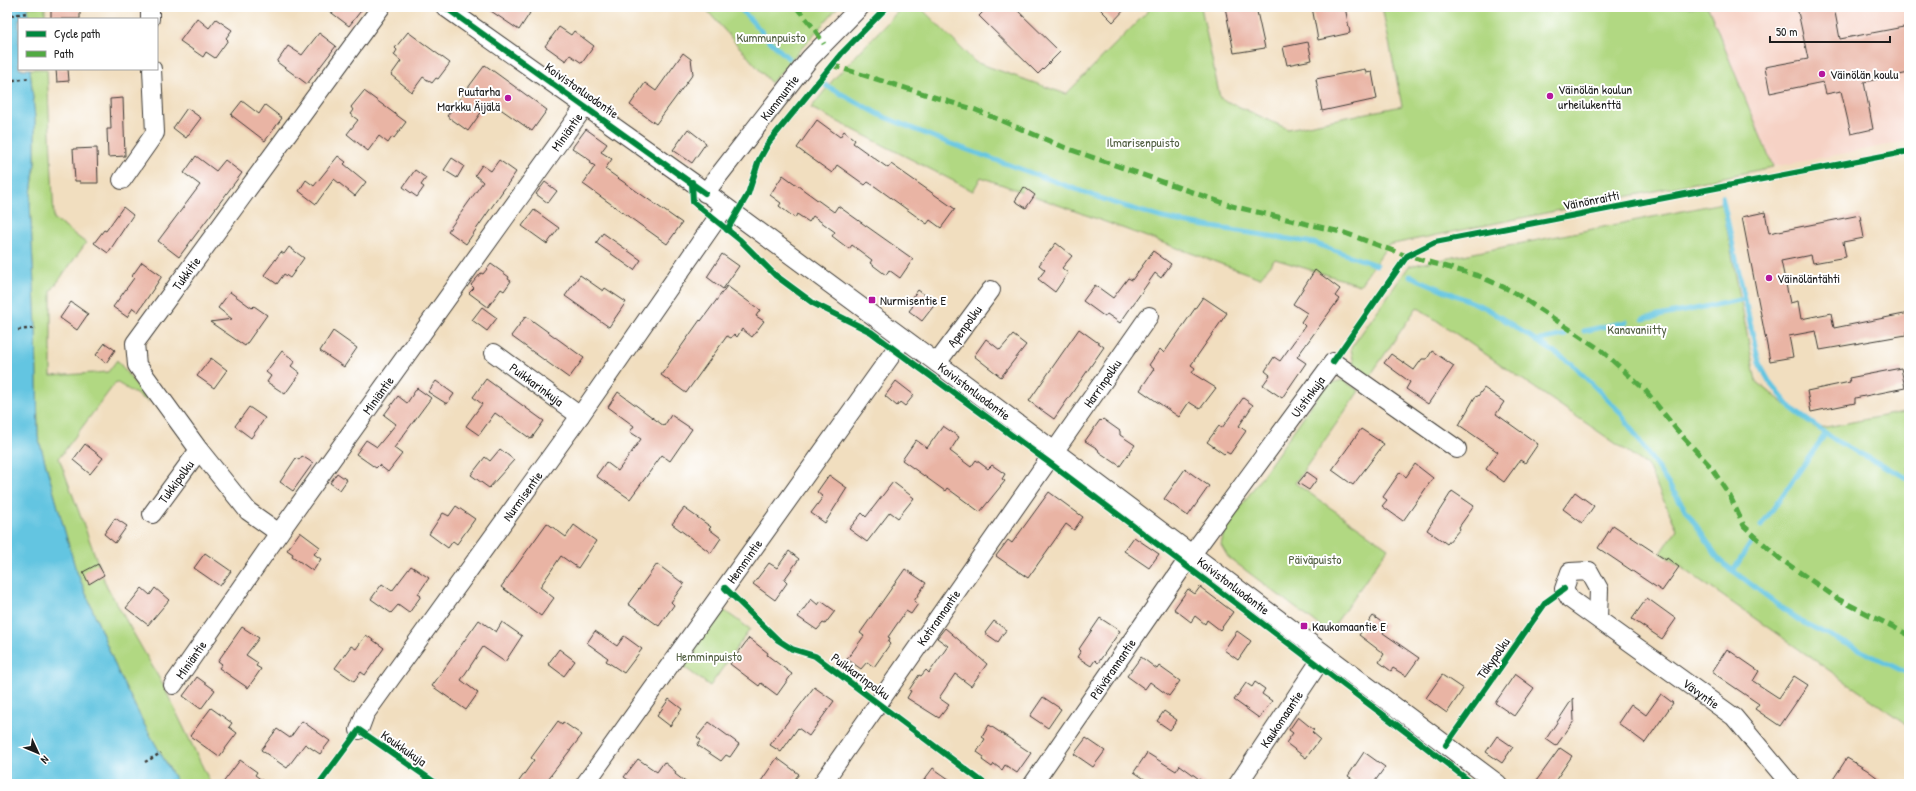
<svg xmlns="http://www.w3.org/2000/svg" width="1916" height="791" font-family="'Patrick Hand',sans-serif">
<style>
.built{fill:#f6d2c5}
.green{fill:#b1d882;stroke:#667a4f}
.water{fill:#63c5e1;stroke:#40707e}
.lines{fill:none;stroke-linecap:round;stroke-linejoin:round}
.stream{stroke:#63c5e1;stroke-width:5}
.building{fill:#e9b4a4}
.minor-casing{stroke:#3c3934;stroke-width:20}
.path{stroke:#3c3934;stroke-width:2.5;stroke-dasharray:3 3;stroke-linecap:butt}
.minor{stroke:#fff;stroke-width:18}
.quiet{stroke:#52a943;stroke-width:5;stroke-dasharray:10 5;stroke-linecap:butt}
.cycleway-casing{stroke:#fff;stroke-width:8}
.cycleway{stroke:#00873e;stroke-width:6}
.poi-dot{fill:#b5179e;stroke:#fff;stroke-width:1.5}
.labels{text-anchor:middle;stroke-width:4;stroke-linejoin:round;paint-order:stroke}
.park-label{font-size:13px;fill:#505e40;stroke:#fff}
.poi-label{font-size:13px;fill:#1c1c1c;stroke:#fff;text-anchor:start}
.street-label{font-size:13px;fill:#1c1c1c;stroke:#fff}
</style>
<rect width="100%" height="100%" fill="#fff"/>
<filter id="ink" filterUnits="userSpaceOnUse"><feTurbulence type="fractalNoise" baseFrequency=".025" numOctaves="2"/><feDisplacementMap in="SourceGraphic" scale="8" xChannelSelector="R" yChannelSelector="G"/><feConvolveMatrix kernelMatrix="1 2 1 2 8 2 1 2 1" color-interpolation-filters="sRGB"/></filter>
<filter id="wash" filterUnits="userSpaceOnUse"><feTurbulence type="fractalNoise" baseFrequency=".012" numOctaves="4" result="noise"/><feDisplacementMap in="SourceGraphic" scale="16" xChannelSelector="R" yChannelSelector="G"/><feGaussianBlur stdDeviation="0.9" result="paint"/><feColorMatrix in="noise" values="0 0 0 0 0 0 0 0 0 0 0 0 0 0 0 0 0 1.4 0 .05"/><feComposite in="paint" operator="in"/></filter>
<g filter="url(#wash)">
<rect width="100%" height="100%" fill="#f1debf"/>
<path class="built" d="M1708,7H1909V141L1773,167Z"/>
<g class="green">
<rect x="28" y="7" width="17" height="12"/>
<path d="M704,7H838L771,83Z"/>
<path d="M902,7H920L975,62L1066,94L1152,7H1201L1220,98L1288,129L1402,106L1382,7H1708L1773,167L1388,245L1360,285L1275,259L1260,278L981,177L973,191L811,108L833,80Z"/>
<path d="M30,69H47L54,219L86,243L51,291V376L108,372L117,360L149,402L116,382L59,458L106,585L163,685L211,784H178L144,724L118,672L75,567L38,437L36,328L30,202L35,163V118Z"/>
<path d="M1722,203L1756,381L1816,429L1909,411V726L1661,553L1677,529L1647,465L1417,307L1370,376L1354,365L1351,348L1409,266Z"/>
<path d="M1343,380L1359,391L1295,483L1388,548L1329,633L1228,557L1221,545L1224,531L1326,384Z"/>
<path d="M722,609L750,629L710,686L681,665Z"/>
</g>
<path class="water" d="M7,7H28V19H19V69H30L35,118V163L30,202L36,328L38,437L75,567L118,672L144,724L178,784H7Z"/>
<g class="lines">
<g class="stream">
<path d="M739,7L772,43L788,58"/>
<path d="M825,85L882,116L946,142L1111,202L1163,218L1193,224L1314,243L1376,265"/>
<path d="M1722,196L1759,363L1769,381L1792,409L1838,442L1909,479"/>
<path d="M1410,276L1486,308L1571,363L1620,412L1720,561L1800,621L1909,674"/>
<path d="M1643,319L1745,299"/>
<path d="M1584,331L1626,322"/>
<path d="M1536,341L1564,335"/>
<path d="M1761,526L1826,433"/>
<path d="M1733,571L1752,541"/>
</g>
</g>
<g id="blocks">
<g class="building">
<rect x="51" y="7" width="29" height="12"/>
<path d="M324,7H364L349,26Z"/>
<path d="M485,7H521L530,13L519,30Z"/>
<path d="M988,7H1014L1060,52L1038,74L979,16Z"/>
<path d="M1098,7H1127L1113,22Z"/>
<path d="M1225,7H1256L1265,48L1234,53Z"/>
<path d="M1312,7H1345L1350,33L1318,40Z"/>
<path d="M1797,7H1834L1840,39L1909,26V73L1864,82L1873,129L1851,134L1841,91L1826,94L1823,82L1770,93L1765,67L1808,59Z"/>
<path d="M197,18L209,28L216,19L232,30L226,38L228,40L215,58L206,52L203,57L180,41Z"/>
<path d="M559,27L571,35L574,31L594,46L582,63L570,55L566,61L545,46Z"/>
<path d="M408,32L450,63L438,79L436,78L432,83L423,77L412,92L391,75L401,61L394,55L397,50L395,48Z"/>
<path d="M319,33L336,46L307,84L277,62L288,46L302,55Z"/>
<path d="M1308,42L1312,60L1287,65L1283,47Z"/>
<path d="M683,53L691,59L693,74L656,124L630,105L645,83L656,91Z"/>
<path d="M485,65L547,110L532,131L489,101L468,131L447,116Z"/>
<path d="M56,69H68L69,81L57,82Z"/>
<path d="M1365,69L1366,73L1372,72L1377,99L1322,111L1316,79Z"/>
<path d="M364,91L406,122L394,138L392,137L388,143L379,136L368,151L347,134L358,120L350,114L353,110L351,107Z"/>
<path d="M123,98L125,156L108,157L107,129H111L110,99Z"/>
<path d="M242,101L259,114L265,105L282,118L265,141L231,115Z"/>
<path d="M187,108L201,118L186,138L173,128Z"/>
<path d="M817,120L840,137L844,131L855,140L853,143L888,168L891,164L955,209L941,228L930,220L927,224L876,187L868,182L865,185L837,165L832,173L797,148Z"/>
<path d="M586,129L607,144L601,152L612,159L605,169L682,223L667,244L583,184L595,166L590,163L591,161L572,148Z"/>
<path d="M688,129L706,143L692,163L673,150Z"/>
<path d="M97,148L98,183H80V181H75L73,149Z"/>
<path d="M196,156L216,171L225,160L242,173L179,257L158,241L200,185L184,173Z"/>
<path d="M338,156L346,162L344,164L366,182L355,196L334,179L316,204L299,191L306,180L314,186Z"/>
<path d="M452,158L464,166L457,178L444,170Z"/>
<path d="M499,160L516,172L466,244L448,231L483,182L475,175L482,165L491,171Z"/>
<path d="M415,170L426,178L421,185L424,187L417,197L403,187Z"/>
<path d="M783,175L834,212L838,206L913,259L900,278L889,270L886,275L870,263L872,260L852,245L849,249L832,236L835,232L813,216L809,222L797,214L795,218L779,206L781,203L770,195Z"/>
<path d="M545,182L557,191L548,203L536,194Z"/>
<path d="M1024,187L1035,195L1026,208L1015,201Z"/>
<path d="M123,207L133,215L108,253L94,243L104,230L106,231Z"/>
<path d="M534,210L559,228L547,244L522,226Z"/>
<path d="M1765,212L1769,233L1860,215L1864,238L1843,242L1846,257L1813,263L1811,255L1781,261L1790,303L1798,301L1801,319L1831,313L1834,328L1909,313V330L1906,331V335L1820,350L1816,331L1789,336L1793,357L1770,361L1742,217Z"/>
<path d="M603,233L641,260L634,270L596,243Z"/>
<path d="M1056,243L1072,256L1062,268L1068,273L1055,292L1038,279L1045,270L1039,265Z"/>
<path d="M289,247L304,258L290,278L284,274L277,284L264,275L281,252L284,254Z"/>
<path d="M1153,251L1171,264L1161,278L1155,273L1120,323L1107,314L1105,317L1083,301L1095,285L1113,298L1128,278L1132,280Z"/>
<path d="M722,254L739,266L723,289L707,277Z"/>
<path d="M142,262L162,276L138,312L133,308L127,317L113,307L134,278L132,276Z"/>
<path d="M491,264L509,277L508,279L511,281L504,291L501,289L488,307L469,293L474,288L471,285L481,273L483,274Z"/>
<path d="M1315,270L1340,289L1335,296L1339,299L1297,357L1306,363L1282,398L1263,385L1270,375L1265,371L1274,357L1280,361L1305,326L1301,322L1307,313L1293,304Z"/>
<path d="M580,275L603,291L605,288L626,302L609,327L565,296Z"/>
<path d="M727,286L760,310L756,316L764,321L752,337L742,329L737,337L734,334L731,338L727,336L686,393L661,375L700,320L701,321Z"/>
<path d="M918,290L936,303L922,321L909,311L913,306L908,303Z"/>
<path d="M230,292L252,308L254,306L267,315L245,346L210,322L232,319L218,308Z"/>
<path d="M1203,297L1227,313L1191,365L1195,368L1192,373L1216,388L1200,409L1189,402L1179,417L1140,390L1154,369L1149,365L1160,349L1164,353Z"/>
<path d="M71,302L88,314L77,330L60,318Z"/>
<path d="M482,307L497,318L487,331L472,320Z"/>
<path d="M526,316L584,358L569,378L511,336Z"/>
<path d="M1079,329L1104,347L1054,419L1029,401Z"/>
<path d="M333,331L357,348L344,367L320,351Z"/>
<path d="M1013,335L1026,345L1001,377L974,356L986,339L1000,350Z"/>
<path d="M105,343L115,350L106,363L96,355Z"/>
<path d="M282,351L295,361L291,366L300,373L285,394L267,382L271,376L266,372Z"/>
<path d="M1432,351L1454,366L1428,404L1406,389L1410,382L1384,363L1391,354L1414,370L1422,359H1427Z"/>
<path d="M211,358L227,370L214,388L197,376Z"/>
<path d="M1901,368L1905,388L1855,398V403L1811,412L1807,391L1850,382L1849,378Z"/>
<path d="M486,379L544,421L531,439L495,413L479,435L466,426L482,404L473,397Z"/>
<path d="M436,381L454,394L447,404L428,392Z"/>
<path d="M896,381L914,395L905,406L900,402L897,406L885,396Z"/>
<path d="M417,388L431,398L394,448L402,454L388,472L379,465L376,468L356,454L366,440L377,447L396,424L384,415L398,396L407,403Z"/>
<path d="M1484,388L1504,402L1496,414L1538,444L1525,463L1520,460L1504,482L1486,469L1498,452L1459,425L1475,397L1478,396Z"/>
<path d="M618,392L664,426L671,415L692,429L670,461L662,455L630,499L596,476L606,462L618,471L641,439L630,432L634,426L608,407Z"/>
<path d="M1243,398L1253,405L1239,426L1246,431L1230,454L1226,452L1224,454L1207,442L1219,426L1222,428Z"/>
<path d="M249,407L265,418L251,438L235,426Z"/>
<path d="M1103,419L1120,431V435L1135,445L1120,466L1099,452L1098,449L1085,441L1100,420L1101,421Z"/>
<path d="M943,426L959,437L950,451L971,467L976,460L988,469L992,465L1005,474L1002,479L1005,481L980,512L947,488L945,491L902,460L916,440L927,448Z"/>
<path d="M1361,429L1384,444L1353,485L1332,470Z"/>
<path d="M85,444L103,458L90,474L73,460Z"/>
<path d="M500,449L514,460L489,488L471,475L485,457L490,461Z"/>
<path d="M302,456L313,463L293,491L280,482L296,458L299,460Z"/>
<path d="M1415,464L1433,478L1403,521L1382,506L1387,500L1383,497L1400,472L1406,477Z"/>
<path d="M1185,469L1209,486L1188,516L1164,499Z"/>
<path d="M1307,472L1317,479L1309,490L1298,483Z"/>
<path d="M337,473L347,480L340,490L330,483Z"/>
<path d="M829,475L847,488L825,523L811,513L823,497L817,492Z"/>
<path d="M893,482L914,498L898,518L890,512L867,542L849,529L862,513L866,517Z"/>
<path d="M1452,491L1474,506L1459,527L1460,529L1447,544L1427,530Z"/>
<path d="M1049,492L1083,517L1074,530L1066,524L1028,578L996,556L1008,540L1012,543Z"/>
<path d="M1575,492L1594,506L1582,523L1563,509Z"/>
<path d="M456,506L475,519L457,544L453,541L448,548L429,534L443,513L449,516Z"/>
<path d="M684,508L711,527L709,529L721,538L711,553L672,524Z"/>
<path d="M115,518L127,526L115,543L104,534Z"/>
<path d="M547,523L566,537L574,525L596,541L578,568L561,556L540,587L554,598L541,616L501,587Z"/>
<path d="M1613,525L1666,560L1667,558L1679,567L1662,591L1598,548Z"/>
<path d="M300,532L320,547L314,554L321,559L313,571L292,556L293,554L287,550Z"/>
<path d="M1134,537L1159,554L1149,568L1124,551Z"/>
<path d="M789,551L799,559L784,580L787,583L775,600L753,584L769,563L777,568Z"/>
<path d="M205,553L231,571L220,586L194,568Z"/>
<path d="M98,564L104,575L89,584L83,572Z"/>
<path d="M657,564L684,584L671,602L674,605L659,626L628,604Z"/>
<path d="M411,566L429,578L418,594L421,596L409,613L398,605L391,613L371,599L382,584L392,591Z"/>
<path d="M905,569L926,583L914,601L918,604L911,614L906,611L888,637L890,638L888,642L890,644L874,667L867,662L861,669L847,659L864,636L860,633Z"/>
<path d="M1200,587L1233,612L1220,630L1207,620L1205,624L1195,616L1191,622L1174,609L1188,589L1195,594Z"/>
<path d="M142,588L150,595L155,588L169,600L148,625L126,608Z"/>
<path d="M1647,598L1676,619L1662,639L1632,619Z"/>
<path d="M811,599L818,605L821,601L835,611L825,624L823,623L817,630L798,617Z"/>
<path d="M1373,616L1387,626L1383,633L1419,658L1406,676L1393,668L1391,671L1379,662L1384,654L1359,635Z"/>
<path d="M1100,618L1120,631L1098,663L1095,660L1091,666L1077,657L1081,651L1079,649Z"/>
<path d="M479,620L496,632L502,622L522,636L505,662L483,647L461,680L478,693L466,710L432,686Z"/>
<path d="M994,621L1006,630L998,642L985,633Z"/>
<path d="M242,627L259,638L246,655L258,663L256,666L261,669L248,688L219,668L222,664L218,661Z"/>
<path d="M945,628L987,664L971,686L955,674L939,698L949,705L939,718L907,698L911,691L909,690L919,675L921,676L926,670L929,673L948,646L937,638Z"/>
<path d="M595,631L617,646L624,636L642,649L624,673L606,661L608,658L587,643Z"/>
<path d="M1237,631L1251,641L1238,660L1224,650Z"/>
<path d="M366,635L384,648L365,675L361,672L354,681L335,668L351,646L356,649Z"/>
<path d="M749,638L768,653L767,655L792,674L777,695L761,683L759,686L730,664Z"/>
<path d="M559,649L575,661L564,676L548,664Z"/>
<path d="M1727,649L1759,671L1753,681L1779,698L1794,676L1808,685L1780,726L1755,709L1759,704L1712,672Z"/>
<path d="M1141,657L1157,669L1159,666L1180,681L1169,696L1150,682L1145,689L1127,676Z"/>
<path d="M1515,674L1534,688L1514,716L1495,703Z"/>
<path d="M1442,675L1463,689L1447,713L1426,698Z"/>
<path d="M197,677L215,690L201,709L183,696Z"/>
<path d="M1255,682L1265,689L1262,694L1272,701L1259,718L1234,700L1246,683L1252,687Z"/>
<path d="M814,687L834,701L809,736L798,728L781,752L770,745Z"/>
<path d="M1661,694L1673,703L1645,743L1618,723L1631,704L1646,715Z"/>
<path d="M1043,697L1061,709L1048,728L1030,716Z"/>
<path d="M1573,698L1574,721L1556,746L1546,739Z"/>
<path d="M669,699L682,709L670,726L657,716Z"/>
<path d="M211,708L232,723L229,727L237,733L219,757L190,736Z"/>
<path d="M1164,711L1177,720L1170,730L1157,721Z"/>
<path d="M1298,717L1314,730L1312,732L1320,739L1306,758L1286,743L1293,733L1289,730Z"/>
<path d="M302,721L330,741L320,754L305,744L287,768L261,750L277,729L290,738Z"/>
<path d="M558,721L562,724L563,722L582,735L544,784H517L534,760L531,758Z"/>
<path d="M709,722L739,744L730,757L726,755L721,761L697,745L701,740L697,737Z"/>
<path d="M989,725L1031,753L1017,773L1005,765L1002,770L994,764L992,767L982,760L984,757L977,752L985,739L982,737Z"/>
<path d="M1497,736L1513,747L1502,763L1486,752Z"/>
<path d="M1086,738L1105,751L1093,767L1074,754Z"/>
<path d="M1560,748L1572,756L1553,784H1534Z"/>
<path d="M1364,752L1385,767L1373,784H1360L1348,776Z"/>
<path d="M1147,753L1176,771L1180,765L1206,784H1152L1134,772Z"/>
<path d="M777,758L799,774L791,784H759Z"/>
<path d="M1847,758L1867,770L1886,784H1830Z"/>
<path d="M638,759L657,772L664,762L676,772L675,774L688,784H634L624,777Z"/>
<path d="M240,760L257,772L255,775L267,784H222Z"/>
<path d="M933,768L956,784H921Z"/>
</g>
</g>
</g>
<g filter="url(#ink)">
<use href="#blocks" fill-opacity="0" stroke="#3c3934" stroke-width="1"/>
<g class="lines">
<defs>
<g id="minor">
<path d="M150,7V19"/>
<path id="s1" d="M445,7L692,182L937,363L1498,784"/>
<path d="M122,180L155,133L152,69"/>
<path id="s2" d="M705,193L810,58L860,7"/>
<path id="s3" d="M494,353L580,416"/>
<path id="s4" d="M937,363L991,290"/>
<path id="s5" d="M152,514L199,450"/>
<path id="s6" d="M279,533L248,511L199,450L137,365L135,343L381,7"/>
<path id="s7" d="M1598,619L1599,589L1589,571L1570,572L1564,589L1570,599L1734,717L1790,784"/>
<path id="s8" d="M173,685L279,533L585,106"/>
<path id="s9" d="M359,730L365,714L580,416L725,207"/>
<path id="s10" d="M585,784L903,339"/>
<path id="s11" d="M822,784L1149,316"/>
<path id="s12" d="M1033,784L1184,565L1333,362L1457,449"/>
<path id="s13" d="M1238,784L1324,655"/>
</g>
</defs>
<use href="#minor" class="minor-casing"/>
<g class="path">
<path d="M11,15L28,13"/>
<path d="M7,81L30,78"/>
<path d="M18,330L36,328"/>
<path d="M145,762L161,753"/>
</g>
<use href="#minor" class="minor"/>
<g class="quiet">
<path d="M796,7L813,27L824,44"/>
<path d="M831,65L976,110L1066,148L1232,206L1345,233L1407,256L1479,276L1512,291L1601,350L1645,390L1676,429L1710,466L1729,494L1744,526L1779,558L1838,599L1909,635"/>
</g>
<defs>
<g id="cycleway">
<path d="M445,7L705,193"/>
<path d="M692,182L693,202L740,240L775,275L813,303L871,332L895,350L1047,461L1418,741L1473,784"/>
<path d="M727,230L748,194L759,160L769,142L841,54L887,7"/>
<path d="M1333,362L1407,256L1435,242L1909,151"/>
<path d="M725,588L778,640L792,649L815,656L985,784"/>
<path d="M1446,745L1546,602L1564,589"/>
<path d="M319,784L359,730L437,784"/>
</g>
</defs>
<use href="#cycleway" class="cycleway-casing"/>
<use href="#cycleway" class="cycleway"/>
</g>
</g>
<g class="poi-dot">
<circle cx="1822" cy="74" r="4"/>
<circle cx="1550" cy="96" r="4"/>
<circle cx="508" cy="98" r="4"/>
<circle cx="1769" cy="278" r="4"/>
<rect x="868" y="296" width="8" height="8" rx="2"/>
<rect x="1300" y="622" width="8" height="8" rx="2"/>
</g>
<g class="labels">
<g class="park-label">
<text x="771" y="42">Kummunpuisto</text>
<text x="1143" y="147">Ilmarisenpuisto</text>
<text x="1637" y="334">Kanavaniitty</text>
<text x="1315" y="564">Päiväpuisto</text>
<text x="709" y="661">Hemminpuisto</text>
</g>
<g class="poi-label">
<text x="1830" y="79">Väinölän koulu</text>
<text x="1558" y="94">Väinölän koulun<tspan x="1558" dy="15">urheilukenttä</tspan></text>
<text x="500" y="96" text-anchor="end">Puutarha<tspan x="500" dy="15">Markku Äijälä</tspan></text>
<text x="1777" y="283">Väinöläntähti</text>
<text x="880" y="305">Nurmisentie E</text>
<text x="1312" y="631">Kaukomaantie E</text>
</g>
<g class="street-label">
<text transform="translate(582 90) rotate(35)" y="5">Koivistonluodontie</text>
<text dy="5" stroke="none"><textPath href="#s2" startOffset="121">Kummuntie</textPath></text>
<text dy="5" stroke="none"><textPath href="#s8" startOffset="679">Miniäntie</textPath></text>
<text transform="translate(1591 200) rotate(-11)" y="5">Väinönraitti</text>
<text dy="5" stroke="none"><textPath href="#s6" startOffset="330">Tukkitie</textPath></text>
<text dy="5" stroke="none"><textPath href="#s4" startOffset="46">Apenpolku</textPath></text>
<text dy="5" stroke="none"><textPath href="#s11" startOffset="489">Harrinpolku</textPath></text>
<text dy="5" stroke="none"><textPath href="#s3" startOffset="53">Puikkarinkuja</textPath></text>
<text dy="5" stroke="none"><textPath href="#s1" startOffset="654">Koivistonluodontie</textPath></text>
<text dy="5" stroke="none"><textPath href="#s8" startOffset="355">Miniäntie</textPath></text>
<text dy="5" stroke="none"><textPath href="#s12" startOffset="475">Uistinkuja</textPath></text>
<text dy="5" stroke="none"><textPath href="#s5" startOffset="40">Tukkipolku</textPath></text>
<text dy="5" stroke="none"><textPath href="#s9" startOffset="286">Nurmisentie</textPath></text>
<text dy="5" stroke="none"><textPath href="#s10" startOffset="274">Hemmintie</textPath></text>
<text dy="5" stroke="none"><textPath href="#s1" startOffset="978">Koivistonluodontie</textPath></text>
<text dy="5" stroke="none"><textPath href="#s11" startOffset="203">Kotirannantie</textPath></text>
<text transform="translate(1493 658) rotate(-55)" y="5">Täkypolku</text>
<text dy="5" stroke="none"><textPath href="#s8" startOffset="31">Miniäntie</textPath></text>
<text dy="5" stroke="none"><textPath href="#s12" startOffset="140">Päivärannantie</textPath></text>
<text transform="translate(861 676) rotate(36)" y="5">Puikkarinpolku</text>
<text dy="5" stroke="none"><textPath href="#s7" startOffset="261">Vävyntie</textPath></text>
<text dy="5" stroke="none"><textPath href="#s13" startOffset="78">Kaukomaantie</textPath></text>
<text transform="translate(404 748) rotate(35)" y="5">Koukkukuja</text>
</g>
</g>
<rect width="1916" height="791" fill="none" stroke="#fff" stroke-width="24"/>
<rect x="18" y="18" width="140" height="52" fill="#ffffff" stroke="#a4a4a4"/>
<rect x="26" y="31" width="20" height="6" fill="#00873e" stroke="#a4a4a4"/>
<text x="54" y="38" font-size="12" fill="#1c1c1c">Cycle path</text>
<rect x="26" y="51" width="20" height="6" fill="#52a943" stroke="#a4a4a4"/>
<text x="54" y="58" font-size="12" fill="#1c1c1c">Path</text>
<g transform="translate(38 753) rotate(134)" stroke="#ffffff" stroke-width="3" paint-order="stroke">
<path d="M0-3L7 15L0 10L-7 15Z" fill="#1c1c1c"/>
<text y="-6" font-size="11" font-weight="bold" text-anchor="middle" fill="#1c1c1c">N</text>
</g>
<path d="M1770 36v6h120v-6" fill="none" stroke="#1c1c1c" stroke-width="2"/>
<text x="1776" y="36" font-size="12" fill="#1c1c1c" stroke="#ffffff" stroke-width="3" paint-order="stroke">50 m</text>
</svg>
